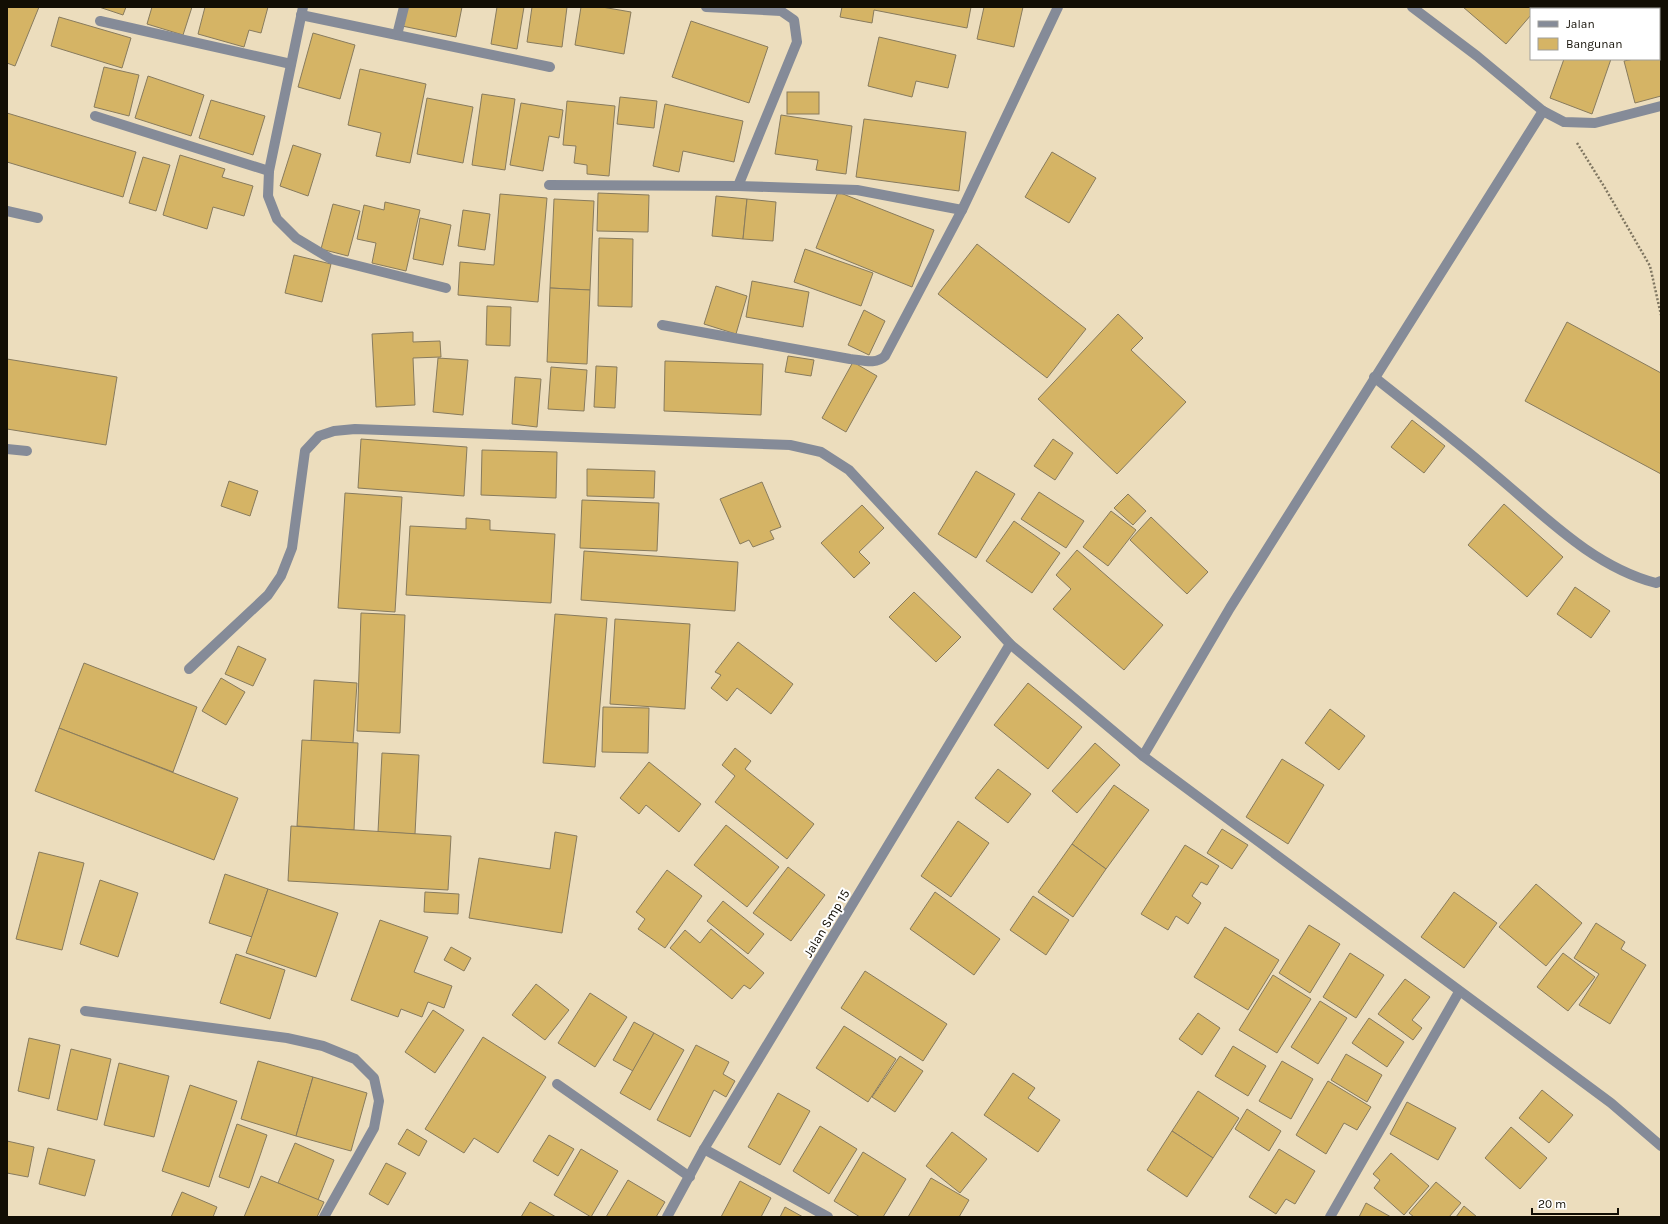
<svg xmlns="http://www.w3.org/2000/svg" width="1668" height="1224" font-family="Karla,sans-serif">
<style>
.building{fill:#d5b465;stroke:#887b5d}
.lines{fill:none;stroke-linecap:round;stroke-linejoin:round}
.path{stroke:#7f7661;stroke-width:2.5;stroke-dasharray:2 2;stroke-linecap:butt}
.lane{stroke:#858b98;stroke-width:10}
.street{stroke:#858b98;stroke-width:10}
.labels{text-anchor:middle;stroke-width:4;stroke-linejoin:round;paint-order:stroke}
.street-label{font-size:13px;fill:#120e04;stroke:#fff}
</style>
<rect width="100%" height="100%" fill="#ecddbd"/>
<g class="building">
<path d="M7,7H39L15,66L7,63Z"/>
<path d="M99,7H126L123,15Z"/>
<path d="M152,7H192L183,35L147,24Z"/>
<path d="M205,7H268L261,33L249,30L244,47L198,34Z"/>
<path d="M406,7H462L456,37L402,26Z"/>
<path d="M497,7H524L517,49L491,44Z"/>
<path d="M532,7H567L562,47L527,42Z"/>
<path d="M581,7H602L631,12L624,54L575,45Z"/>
<path d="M842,7H971L967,28L874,10L872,23L840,17Z"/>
<path d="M984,7H1023L1014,47L977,39Z"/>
<path d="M1463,7H1574L1575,8L1531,9V15L1506,44Z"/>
<path d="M59,17L131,38L122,68L51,46Z"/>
<path d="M691,21L768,47L749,103L672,77Z"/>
<path d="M313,33L355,45L340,99L298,87Z"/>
<path d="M879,37L956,55L948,88L916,81L912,97L868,86Z"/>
<path d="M1661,52V96L1635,103L1624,61L1634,59H1659V53Z"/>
<path d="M1564,59H1611L1592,114L1550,98Z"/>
<path d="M104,67L139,75L129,116L94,107Z"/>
<path d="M360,69L426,84L410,163L376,156L381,133L348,125Z"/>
<path d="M148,76L204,95L191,136L135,118Z"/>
<rect x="787" y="92" width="32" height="22"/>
<path d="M482,94L515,99L505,170L472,165Z"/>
<path d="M620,97L657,101L654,128L617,124Z"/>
<path d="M427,98L473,107L463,163L417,154Z"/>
<path d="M211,100L265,116L253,155L199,138Z"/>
<path d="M567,101L615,106L609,176L587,174V165L574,163L576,146L563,145Z"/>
<path d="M521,103L563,110L559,138L549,136L543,171L510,165Z"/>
<path d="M665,104L743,121L734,162L683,151L679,172L653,166Z"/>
<path d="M7,113L136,152L123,197L7,162Z"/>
<path d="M781,115L852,126L846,174L816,170L818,160L775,154Z"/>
<path d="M864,119L966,132L959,191L856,177Z"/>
<path d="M293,145L321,154L308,196L280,186Z"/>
<path d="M1052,152L1096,178L1069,223L1025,197Z"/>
<path d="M180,155L225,169L222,177L253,186L244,216L213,207L207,229L163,215Z"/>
<path d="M143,157L170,165L156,211L129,203Z"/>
<path d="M838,192L934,230L912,287L816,248Z"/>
<path d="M598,193L649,195L648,232L597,231Z"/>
<path d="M500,194L547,198L538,302L458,295L460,262L494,265Z"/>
<path d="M716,196L747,199L743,239L712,236Z"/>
<path d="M554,199L594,201L590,290L550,288Z"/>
<path d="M747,199L776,202L773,241L743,239Z"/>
<path d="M385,202L420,210L406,271L372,263L376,243L357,239L364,205L384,210Z"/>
<path d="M333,204L360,211L348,256L321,249Z"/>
<path d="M463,210L490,214L485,250L458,246Z"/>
<path d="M420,218L451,225L443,265L413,259Z"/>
<path d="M599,238L633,239L632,307L598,306Z"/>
<path d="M977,244L1086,329L1047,378L938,294Z"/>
<path d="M805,249L873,273L861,306L794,282Z"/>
<path d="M294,255L331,264L322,302L285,293Z"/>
<path d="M752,281L809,292L803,327L746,317Z"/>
<path d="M716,286L747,296L736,334L704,324Z"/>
<path d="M550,288L590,290L587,364L547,362Z"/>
<path d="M487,306L511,307L510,346L486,345Z"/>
<path d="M864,310L885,321L869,355L848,345Z"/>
<path d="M1118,314L1143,338L1131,350L1186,402L1117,474L1038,399Z"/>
<path d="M1567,322L1661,373V474L1525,401Z"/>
<path d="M413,332V342L440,341L441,357L413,358L415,405L376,407L372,334Z"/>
<path d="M788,356L814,360L811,376L785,372Z"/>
<path d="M438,358L468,360L463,415L433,412Z"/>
<path d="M7,359L117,377L106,445L7,429Z"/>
<path d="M665,361L763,364L761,415L664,411Z"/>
<path d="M853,362L877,376L846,432L822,418Z"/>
<path d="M596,366L617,367L615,408L594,407Z"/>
<path d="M551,367L587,370L584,411L548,409Z"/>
<path d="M515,377L541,379L537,427L512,424Z"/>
<path d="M1412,420L1445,446L1424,473L1391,447Z"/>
<path d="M361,439L467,447L464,496L358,488Z"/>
<path d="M1053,439L1073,453L1055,480L1034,466Z"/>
<path d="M482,450L557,452L556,498L481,495Z"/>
<path d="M587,469L655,471L654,498L587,496Z"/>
<path d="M976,471L1015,494L976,558L938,534Z"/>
<path d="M229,481L258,491L250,516L221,506Z"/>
<path d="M762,482L781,527L770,531L774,539L753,547L749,540L740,544L720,499Z"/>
<path d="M1039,492L1084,521L1066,548L1021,519Z"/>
<path d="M345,493L402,497L395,612L338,608Z"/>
<path d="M1128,494L1146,511L1133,525L1114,508Z"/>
<path d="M582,500L659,503L657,551L580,548Z"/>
<path d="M1504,504L1563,557L1527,597L1468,545Z"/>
<path d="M862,505L884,528L859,552L870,563L854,578L821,543Z"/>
<path d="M1111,511L1136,530L1108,566L1083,547Z"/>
<path d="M1151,517L1208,572L1187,594L1130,540Z"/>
<path d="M466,518L490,520V530L555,534L551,603L406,595L410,526L466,529Z"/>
<path d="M1014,521L1060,553L1032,593L986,561Z"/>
<path d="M1077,550L1163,625L1124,670L1053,609L1071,589L1056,575Z"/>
<path d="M584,551L738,562L735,611L581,600Z"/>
<path d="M1575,587L1610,611L1591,638L1557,614Z"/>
<path d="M914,592L961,637L936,662L889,617Z"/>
<path d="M361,613L405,615L400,733L357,731Z"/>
<path d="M555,614L607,618L595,767L543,763Z"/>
<path d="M615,619L690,624L685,709L610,704Z"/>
<path d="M738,642L793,684L771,714L737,688L727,701L711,688L721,675L715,672Z"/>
<path d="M238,646L266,659L253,686L225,674Z"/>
<path d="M84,663L197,707L173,772L59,728Z"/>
<path d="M221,678L245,692L226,725L202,711Z"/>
<path d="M314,680L357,683L353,743L311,741Z"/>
<path d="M1028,683L1082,727L1048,769L994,725Z"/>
<path d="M603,707L649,708L648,753L602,752Z"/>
<path d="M1330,709L1365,736L1339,770L1305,743Z"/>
<path d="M59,728L238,798L214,860L35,791Z"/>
<path d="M302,740L358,743L354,830L297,826Z"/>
<path d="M1095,743L1120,765L1077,813L1052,791Z"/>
<path d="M735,748L751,761L745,769L814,824L787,859L715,802L735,776L722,765Z"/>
<path d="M382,753L419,755L415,834L378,832Z"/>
<path d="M1282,759L1324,785L1288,844L1246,817Z"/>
<path d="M649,762L701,804L679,832L646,805L639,814L620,798Z"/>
<path d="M998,769L1031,794L1008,823L975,798Z"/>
<path d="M1114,785L1149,810L1106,869L1072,844Z"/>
<path d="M958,821L989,843L951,897L921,876Z"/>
<path d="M726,825L779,867L747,907L694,865Z"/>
<path d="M291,826L451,836L448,890L288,881Z"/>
<path d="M1222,829L1248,845L1232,869L1207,853Z"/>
<path d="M555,832L577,836L562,933L469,918L479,858L550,869Z"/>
<path d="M1072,844L1106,869L1073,917L1038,892Z"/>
<path d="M1185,845L1219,866L1207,885L1201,882L1192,896L1201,903L1188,924L1176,916L1168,930L1141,914Z"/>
<path d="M39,852L84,863L62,950L16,939Z"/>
<path d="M788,867L825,895L791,941L753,913Z"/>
<path d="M667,870L702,896L665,948L638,929L645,919L636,912Z"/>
<path d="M225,874L268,889L252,937L209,923Z"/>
<path d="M100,880L138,893L118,957L80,944Z"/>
<path d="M1536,884L1582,923L1546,966L1499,927Z"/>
<path d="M268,889L338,913L316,977L246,953Z"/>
<path d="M425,892L459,894L458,914L424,912Z"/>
<path d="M935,892L1000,939L974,975L910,929Z"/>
<path d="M1454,892L1497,923L1464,968L1421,937Z"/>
<path d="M1033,896L1069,920L1046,955L1010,930Z"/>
<path d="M723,901L764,934L748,954L707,921Z"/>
<path d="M380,920L428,937L414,972L452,986L444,1008L428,1002L422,1017L401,1009L398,1017L351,1000Z"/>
<path d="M1596,923L1625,942L1621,949L1646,965L1610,1024L1579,1005L1599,974L1574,958Z"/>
<path d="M1309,925L1340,944L1310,993L1279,973Z"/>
<path d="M1225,927L1279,960L1248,1010L1194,977Z"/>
<path d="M711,929L764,973L750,989L744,985L732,999L670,948L685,930L700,943Z"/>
<path d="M451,947L471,958L464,971L444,960Z"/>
<path d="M1350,953L1384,975L1356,1018L1323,997Z"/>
<path d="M1563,953L1595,977L1568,1011L1537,987Z"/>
<path d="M236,954L285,970L270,1019L220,1003Z"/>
<path d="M865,971L947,1024L923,1061L841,1008Z"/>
<path d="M1273,975L1311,999L1277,1053L1239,1030Z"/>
<path d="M1405,979L1430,997L1412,1020L1422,1028L1413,1040L1378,1014Z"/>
<path d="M536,984L569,1010L545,1040L512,1015Z"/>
<path d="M590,993L627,1017L595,1067L558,1043Z"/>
<path d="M1320,1001L1347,1018L1318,1064L1291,1047Z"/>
<path d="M433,1010L464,1030L435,1073L405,1052Z"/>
<path d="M1198,1013L1220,1028L1202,1055L1179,1039Z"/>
<path d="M1369,1018L1404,1042L1387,1067L1352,1043Z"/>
<path d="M634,1022L654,1033L633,1071L613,1060Z"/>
<path d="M844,1026L896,1059L868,1102L816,1068Z"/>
<path d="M654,1033L684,1050L650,1110L620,1093Z"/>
<path d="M483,1037L546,1077L498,1153L474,1138L464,1153L425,1129Z"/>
<path d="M29,1038L60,1045L49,1099L18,1091Z"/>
<path d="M696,1045L729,1062L723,1074L735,1081L726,1097L714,1090L690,1137L657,1120Z"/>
<path d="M1233,1046L1266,1066L1248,1096L1215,1076Z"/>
<path d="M71,1049L111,1059L97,1120L57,1110Z"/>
<path d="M1346,1054L1382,1075L1367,1102L1331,1080Z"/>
<path d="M900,1056L923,1071L895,1112L872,1097Z"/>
<path d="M258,1061L313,1077L296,1136L241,1119Z"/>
<path d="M1282,1061L1313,1079L1291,1119L1259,1101Z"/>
<path d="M119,1063L169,1076L154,1137L104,1125Z"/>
<path d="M1013,1073L1035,1088L1028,1098L1060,1120L1038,1152L984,1115Z"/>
<path d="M313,1077L367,1093L351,1151L296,1136Z"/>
<path d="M1328,1081L1371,1107L1357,1130L1344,1123L1326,1154L1296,1135Z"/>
<path d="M190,1085L237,1101L209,1187L162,1171Z"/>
<path d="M1542,1090L1573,1115L1549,1143L1519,1118Z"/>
<path d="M1198,1091L1239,1118L1213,1158L1172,1131Z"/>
<path d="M778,1093L810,1111L780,1165L748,1147Z"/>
<path d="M1407,1102L1456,1128L1438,1160L1390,1134Z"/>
<path d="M1247,1109L1281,1131L1269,1151L1235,1129Z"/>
<path d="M237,1124L267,1135L249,1188L219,1177Z"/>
<path d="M820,1126L857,1149L829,1194L793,1171Z"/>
<path d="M1511,1127L1547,1158L1520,1189L1485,1158Z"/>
<path d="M407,1129L427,1141L419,1156L398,1144Z"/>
<path d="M1172,1131L1213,1158L1187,1197L1147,1170Z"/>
<path d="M952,1132L987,1159L960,1193L926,1166Z"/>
<path d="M549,1135L574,1149L558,1176L533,1161Z"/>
<path d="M7,1141L34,1147L28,1177L7,1173Z"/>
<path d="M295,1143L334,1160L318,1200L278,1183Z"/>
<path d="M48,1148L95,1160L85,1196L39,1184Z"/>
<path d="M581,1149L618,1171L591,1217L554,1195Z"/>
<path d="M1279,1149L1315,1171L1295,1204L1286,1199L1276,1214L1249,1197Z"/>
<path d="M863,1152L906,1179L883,1217H860L834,1201Z"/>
<path d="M1391,1153L1429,1186L1404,1215L1374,1188L1380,1180L1373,1174Z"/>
<path d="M386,1163L406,1173L388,1205L369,1194Z"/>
<path d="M261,1176L324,1202L317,1217H244Z"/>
<path d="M931,1178L969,1200L959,1217H908Z"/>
<path d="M628,1180L665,1202L656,1217H606Z"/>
<path d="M740,1181L771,1198L761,1217H721Z"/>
<path d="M1436,1182L1461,1203L1449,1217H1414L1409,1213Z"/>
<path d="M182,1192L217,1207L213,1217H171Z"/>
<path d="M530,1202L556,1217H521Z"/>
<path d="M1366,1203L1391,1217H1359Z"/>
<path d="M1464,1206L1477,1217H1456Z"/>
<path d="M785,1207L803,1217H780Z"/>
</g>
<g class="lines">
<path class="path" d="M1577,143L1605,188L1650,266L1661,315"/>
<g class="lane">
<path d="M7,211L38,218"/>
<path d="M7,449L27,451"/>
</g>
<g class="street">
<path d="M303,7L269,171L268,196L277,219L296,238L331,259L446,288"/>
<path d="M706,7L781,11L794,20L797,42L738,186"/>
<path d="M1412,7L1477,56L1543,111L1564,122L1595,123L1661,106"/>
<path d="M301,15L550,67"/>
<path d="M100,21L291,64"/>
<path d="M397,35L404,7"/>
<path d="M95,116L269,171"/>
<path d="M549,185L738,186L857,190L962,210"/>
<path d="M662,325L850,359C862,360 876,365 885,356L962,210L1058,7"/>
<path d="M1374,377C1414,409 1454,439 1492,472C1543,514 1591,566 1656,583L1661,581"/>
<path d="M189,669L268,595L281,576L292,548L305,451L319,436L334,431L355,429L790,445L821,452L849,470L1010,644L1143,756L1230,608L1543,111"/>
<path d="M1143,756L1611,1103L1661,1146"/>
<path d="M85,1011L287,1038L323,1046L355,1059L374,1078L379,1101L374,1128L324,1217"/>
<path d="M557,1084L690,1177"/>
<path d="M704,1149L828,1217"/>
<path d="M667,1217L704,1149L1010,644"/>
<path d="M1330,1217L1459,992"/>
</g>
</g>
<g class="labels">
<g class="street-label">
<text transform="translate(826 923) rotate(-59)" y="5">Jalan Smp 15</text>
</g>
</g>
<rect width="1668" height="1224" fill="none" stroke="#120e04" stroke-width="16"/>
<rect x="1530" y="8" width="130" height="52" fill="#ffffff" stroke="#a09f9b"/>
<rect x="1538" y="21" width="20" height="6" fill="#858b98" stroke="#a09f9b"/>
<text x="1566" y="28" font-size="12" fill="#120e04">Jalan</text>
<rect x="1538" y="38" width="20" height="12" fill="#d5b465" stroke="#a09f9b"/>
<text x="1566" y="48" font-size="12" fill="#120e04">Bangunan</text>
<path d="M1532 1208v6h86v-6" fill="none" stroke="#120e04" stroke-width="2"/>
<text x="1538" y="1208" font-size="12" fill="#120e04" stroke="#ffffff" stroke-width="3" paint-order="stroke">20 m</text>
</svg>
